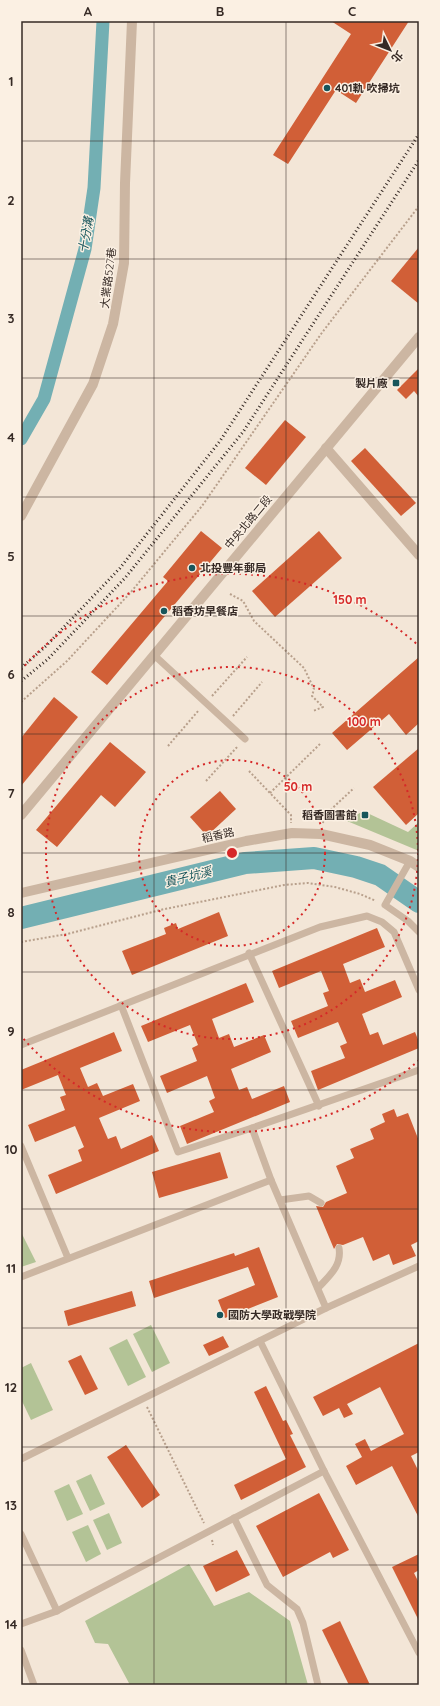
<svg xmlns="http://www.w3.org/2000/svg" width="440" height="1706" font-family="Quicksand,'Noto Sans TC',sans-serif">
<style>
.green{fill:#b3c396}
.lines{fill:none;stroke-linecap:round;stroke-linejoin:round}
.canal{stroke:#73afb3;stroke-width:13}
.river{stroke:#73afb3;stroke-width:22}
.building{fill:#d15f37}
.path{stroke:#b8a08c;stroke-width:2;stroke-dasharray:2 2;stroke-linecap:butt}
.service{stroke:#ccb6a2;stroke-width:7}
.minor{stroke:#ccb6a2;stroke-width:10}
.tertiary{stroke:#ccb6a2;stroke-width:10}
.rail{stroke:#362a25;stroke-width:3;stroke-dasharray:1 3;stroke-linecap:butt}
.grid{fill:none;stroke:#362a25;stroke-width:1;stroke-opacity:0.55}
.ring{fill:none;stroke:#d62828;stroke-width:2;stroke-dasharray:2 4}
.poi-dot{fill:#17555b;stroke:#fbf0e3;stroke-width:1.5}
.labels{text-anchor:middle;stroke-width:3;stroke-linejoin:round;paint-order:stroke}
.poi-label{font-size:11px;font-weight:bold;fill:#362a25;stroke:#fbf0e3;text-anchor:start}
.street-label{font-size:11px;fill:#362a25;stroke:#fbf0e3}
.water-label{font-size:12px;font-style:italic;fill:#17555b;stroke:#fbf0e3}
.centre{fill:#d62828;stroke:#fbf0e3;stroke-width:2}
.ring-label{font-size:12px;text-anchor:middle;font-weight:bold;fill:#d62828;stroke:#fbf0e3;stroke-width:3;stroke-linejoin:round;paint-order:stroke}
.neatline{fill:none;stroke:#362a25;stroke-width:1.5}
.grid-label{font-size:13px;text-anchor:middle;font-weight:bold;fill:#362a25}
</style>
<rect width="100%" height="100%" fill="#f3e6d7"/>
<g class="green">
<path d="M363,811L408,832L419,822V851L347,821Z"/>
<path d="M21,1232L36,1262L21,1267Z"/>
<path d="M151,1325L170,1363L152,1372L133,1334Z"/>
<path d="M127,1339L146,1377L128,1386L109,1348Z"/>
<path d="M31,1363L53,1410L31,1420L21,1399V1368Z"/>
<path d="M91,1474L105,1504L90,1511L76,1481Z"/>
<path d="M69,1484L83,1514L67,1521L54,1491Z"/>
<path d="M109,1513L122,1543L107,1550L93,1520Z"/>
<path d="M88,1525L101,1554L86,1562L72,1532Z"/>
<path d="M189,1564L214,1606L249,1592L290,1621L308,1685H130L108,1644L95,1643L85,1621Z"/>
</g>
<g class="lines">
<path class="canal" d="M21,439L44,399L85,249L94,188L103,21"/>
<path class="river" d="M21,918L245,863L314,858L356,867L380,875L419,902"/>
</g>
<g class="building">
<path d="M331,21H409L356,103L336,90L288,164L273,155L351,34Z"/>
<path d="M419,247V304L391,281Z"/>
<path d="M419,368V397L414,391L406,399L397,390Z"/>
<path d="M285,420L306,437L266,485L245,468Z"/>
<path d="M365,448L416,503L401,516L351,461Z"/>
<path d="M201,531L222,548L107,685L91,672L168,581L163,577Z"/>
<path d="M319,531L342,558L275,617L252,591Z"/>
<path d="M419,657V723L406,735L389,714L347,750L332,733Z"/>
<path d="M54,697L78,717L21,786V738Z"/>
<path d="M110,742L146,772L115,807L101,795L57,847L36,830Z"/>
<path d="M419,748V813L406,825L373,787Z"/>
<path d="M220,791L236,809L207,836L190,817Z"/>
<path d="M219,912L228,936L132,975L122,951L166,934L164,928L176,923L178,929Z"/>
<path d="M377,928L385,947L343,964L350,983L360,979L365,992L395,980L402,997L362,1014L370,1035L378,1032L383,1045L415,1032L419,1042V1048L318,1090L311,1071L345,1058L340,1046L347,1043L338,1022L298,1038L291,1021L328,1006L323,993L329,991L321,971L279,988L272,971Z"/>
<path d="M246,983L254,1002L212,1019L219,1038L229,1034L234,1047L264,1035L271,1052L231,1069L239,1090L247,1087L252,1099L284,1086L290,1102L187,1144L180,1126L214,1112L209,1101L215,1098L207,1076L167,1093L160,1076L197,1061L192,1048L198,1045L190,1025L148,1042L141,1026Z"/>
<path d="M114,1032L122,1051L80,1068L88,1087L97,1083L103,1096L133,1084L140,1101L99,1118L108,1139L116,1136L121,1149L152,1135L159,1151L56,1194L48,1175L82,1161L78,1150L84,1147L75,1126L35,1142L28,1125L65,1110L60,1097L66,1095L58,1075L21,1090V1070Z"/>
<path d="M394,1109L397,1117L408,1113L419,1141V1241L411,1245L416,1256L393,1265L389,1254L373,1261L363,1237L343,1245L337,1244L334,1249L316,1206L323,1207L326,1202L347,1193L336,1166L354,1158L350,1149L374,1139L370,1129L385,1122L382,1114Z"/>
<path d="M220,1152L228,1178L159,1198L152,1172Z"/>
<path d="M259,1247L278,1297L225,1318L218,1300L255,1285L248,1267L154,1298L149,1281L234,1253L235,1256Z"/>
<path d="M132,1291L136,1306L68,1326L64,1311Z"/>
<path d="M223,1336L229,1347L209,1356L203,1345Z"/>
<path d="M419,1343V1452L411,1456L419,1472V1518L392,1466L356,1485L346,1466L362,1457L355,1444L365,1439L371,1451L404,1434L380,1387L347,1404L353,1414L344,1418L339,1408L323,1416L313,1397Z"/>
<path d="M81,1355L98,1389L85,1395L68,1361Z"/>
<path d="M266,1386L283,1421L286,1420L293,1434L290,1435L306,1467L241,1500L234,1485L286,1459L254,1392Z"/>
<path d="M126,1445L160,1495L142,1508L107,1457Z"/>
<path d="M319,1493L349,1550L333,1558L330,1552L283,1577L256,1526Z"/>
<path d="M237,1550L250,1575L216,1592L203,1566Z"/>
<path d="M419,1554V1570L414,1573L419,1583V1621L392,1567Z"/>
<path d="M340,1621L370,1685H349L322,1630Z"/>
</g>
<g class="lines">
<g class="path">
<path d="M230,594L243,601L254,621L304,668L314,689L312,696L323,707L313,711"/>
<path d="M212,696L247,657"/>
<path d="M21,702L67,661L131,592L202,506L321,334L419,206"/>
<path d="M233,716L262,682"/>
<path d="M168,746L199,710"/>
<path d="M249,771L291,815V823"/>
<path d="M206,781L238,746"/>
<path d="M270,793L321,743"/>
<path d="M323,823L324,816L354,788"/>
<path d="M21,942L67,934L160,910L284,885L308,883L335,887L360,894L376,901"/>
<path d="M147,1407L204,1523"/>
<path d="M212,1540L213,1545"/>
</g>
<g class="service">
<path d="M154,655L245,739"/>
<path d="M410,861L385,905L408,921L419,932"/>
<path d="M249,953L319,1106"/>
<path d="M121,1005L178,1152L252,1128"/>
<path d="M21,1045L320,927L367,916L382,922L394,932L419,990"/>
<path d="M21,1146L68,1258"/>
<path d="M280,1200L309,1196L321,1203"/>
<path d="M21,1277L271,1180"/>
<path d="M318,1288C329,1276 342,1266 339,1248"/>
<path d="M326,1308L419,1266"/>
<path d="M260,1341L324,1471L419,1653"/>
<path d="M21,1459L326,1308L271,1180L252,1128L419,1070"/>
<path d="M234,1518L267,1585L297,1609L303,1623L318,1685"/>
<path d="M21,1534L57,1611"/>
<path d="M21,1624L57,1611L324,1471"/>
<path d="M21,1650L34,1685"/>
</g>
<g class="minor">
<path d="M326,448L419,555"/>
<path d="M21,516L93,384L113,324L124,263L125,183L132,21"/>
</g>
<g class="tertiary">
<path d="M21,815L419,337"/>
<path d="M21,893L246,841L292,833L321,834L370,845L410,861L419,867"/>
</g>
<g class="rail">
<path d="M21,668L46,646L120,568L220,441L419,134"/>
<path d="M21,681L47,660L125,578L243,432L419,160"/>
</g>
</g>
<path class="grid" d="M154,21V1685M286,21V1685M21,141H419M21,259H419M21,378H419M21,497H419M21,616H419M21,734H419M21,853H419M21,972H419M21,1090H419M21,1209H419M21,1328H419M21,1447H419M21,1565H419"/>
<g class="ring">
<circle cx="232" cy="853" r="93"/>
<circle cx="232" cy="853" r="186"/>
<path d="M419 1060A279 279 0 0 1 21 1036M21 670A279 279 0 0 1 419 646"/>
</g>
<g class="poi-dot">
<circle cx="327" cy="88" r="4"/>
<rect x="392" y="379" width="8" height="8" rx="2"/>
<circle cx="192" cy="568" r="4"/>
<circle cx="164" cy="611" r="4"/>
<rect x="361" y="811" width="8" height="8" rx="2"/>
<circle cx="220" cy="1315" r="4"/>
</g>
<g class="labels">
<g class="poi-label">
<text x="335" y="92">401軌 吹掃坑</text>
<text x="388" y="387" text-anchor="end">製片廠</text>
<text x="200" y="572">北投豐年郵局</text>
<text x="172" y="615">稻香坊早餐店</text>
<text x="357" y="819" text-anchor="end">稻香圖書館</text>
<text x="228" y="1319">國防大學政戰學院</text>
</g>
<g class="street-label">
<text transform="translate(108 278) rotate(-83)" y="4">大業路527巷</text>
<text transform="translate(248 522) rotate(-50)" y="4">中央北路二段</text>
<text transform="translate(218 835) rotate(-13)" y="4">稻香路</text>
</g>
<g class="water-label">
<text transform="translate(86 235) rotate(-80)" y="4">十分溝</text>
<text transform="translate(188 877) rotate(-14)" y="4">貴子坑溪</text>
</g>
</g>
<circle cx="232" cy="853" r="6" class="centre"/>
<g class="ring-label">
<text x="350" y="604">150 m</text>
<text x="364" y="726">100 m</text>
<text x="298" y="791">50 m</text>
</g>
<rect width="440" height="1706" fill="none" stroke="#fbf0e3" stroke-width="44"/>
<g transform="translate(390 50) rotate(133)" stroke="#fbf0e3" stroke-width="3" paint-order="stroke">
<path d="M0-3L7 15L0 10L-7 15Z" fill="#362a25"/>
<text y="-6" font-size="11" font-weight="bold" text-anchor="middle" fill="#362a25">北</text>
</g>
<rect x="22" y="22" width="396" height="1662" class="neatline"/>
<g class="grid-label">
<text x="88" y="16">A</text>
<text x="220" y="16">B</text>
<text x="352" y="16">C</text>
<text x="11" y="86">1</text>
<text x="11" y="205">2</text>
<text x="11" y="323">3</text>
<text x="11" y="442">4</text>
<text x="11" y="561">5</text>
<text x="11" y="679">6</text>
<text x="11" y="798">7</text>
<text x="11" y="917">8</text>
<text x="11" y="1036">9</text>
<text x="11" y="1154">10</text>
<text x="11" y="1273">11</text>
<text x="11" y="1392">12</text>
<text x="11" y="1510">13</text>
<text x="11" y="1629">14</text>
</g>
</svg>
